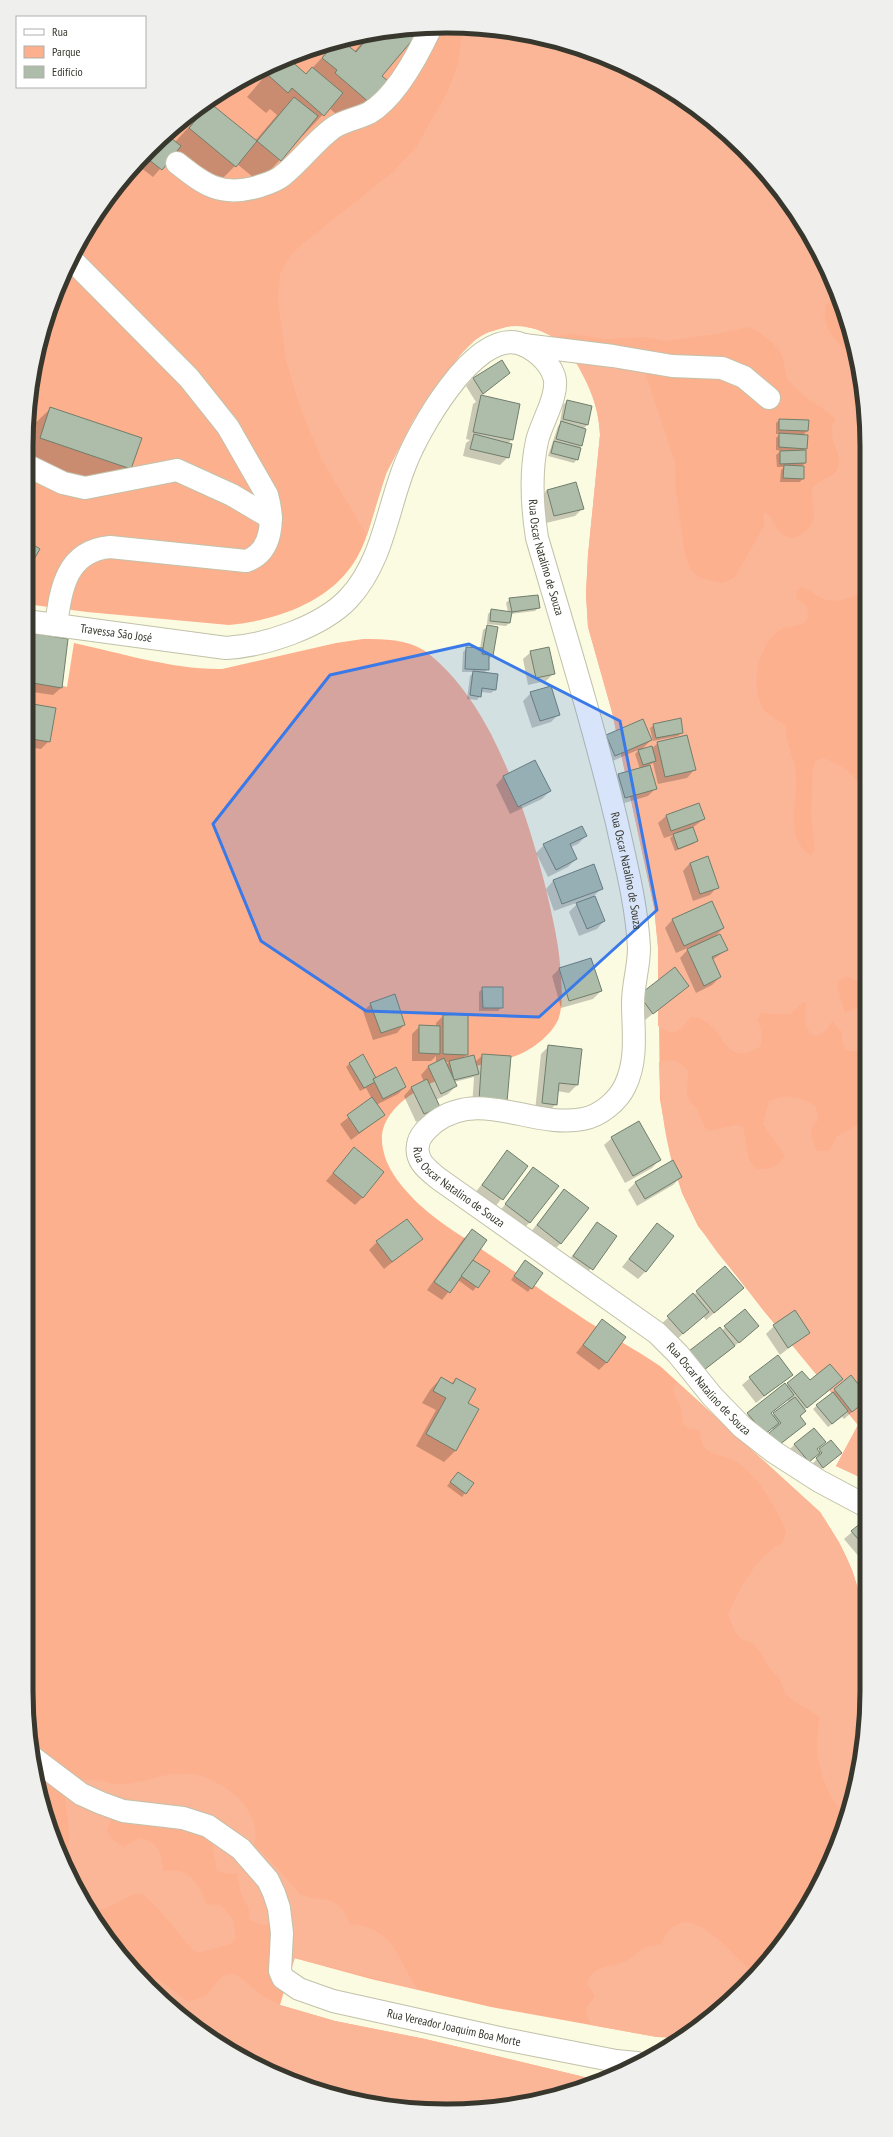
<svg xmlns="http://www.w3.org/2000/svg" width="893" height="2137" font-family="'PT Sans Narrow',sans-serif">
<style>
.green{fill:#fdb08e}
.forest{fill:#fbb698}
.shadow{fill:#0003;fill-rule:evenodd}
.building{fill:#aebda9;stroke:#707e6b}
.lines{fill:none;stroke-linecap:round;stroke-linejoin:round}
.minor-casing{stroke:#c2c1a9;stroke-width:24}
.minor{stroke:#fff;stroke-width:22}
.marked{fill:#397ae8;fill-opacity:0.2;stroke:#397ae8;stroke-width:3;stroke-linejoin:round}
.labels{text-anchor:middle;stroke-width:4;stroke-linejoin:round;paint-order:stroke}
.street-label{font-size:12px;fill:#37372d;stroke:#fff}
.rim{fill:none;stroke:#37372d;stroke-width:5}
</style>
<rect width="100%" height="100%" fill="#fbfbe1"/>
<g class="green">
<path d="M419,27L501,30L581,48L680,97L763,169L824,261L845,312L863,391L866,1480L836,1466L858,1425L763,1310L698,1226L682,1193L671,1158L660,1100L658,947L654,907L612,712L588,627L586,594L588,555L600,435C599,406 588,377 571,354C558,337 537,326 516,326C502,326 485,332 474,341C443,368 400,435 386,474C373,506 370,545 347,572C319,606 271,621 229,625L87,612L26,604V447L30,391L48,312L82,236L130,169L190,113L260,69L337,40Z"/>
<path d="M363,639C385,639 406,639 425,651C453,672 475,703 491,734C516,783 533,836 546,889C553,919 560,948 561,978C562,992 563,1007 558,1020C551,1035 533,1049 518,1055C509,1059 497,1060 487,1063C450,1073 372,1099 383,1149C387,1171 405,1191 421,1206C442,1225 467,1239 490,1255C523,1277 555,1300 587,1321C611,1336 636,1350 660,1366L820,1512C832,1531 844,1549 852,1570C857,1583 859,1597 867,1608V1690L863,1746L845,1825L824,1877L780,1947L724,2006L683,2038L657,2037L491,2007L371,1979L294,1958L280,2005L335,2021L425,2039L601,2081L529,2103L474,2110L391,2107L312,2089L236,2055L169,2007L130,1968L82,1901L48,1826L34,1772L26,1690V675L67,687L74,643C121,653 174,670 222,669L336,643Z"/>
</g>
<g class="forest">
<path d="M463,28L501,30L581,48L680,97L763,169L824,261L840,301L826,304C826,308 824,315 825,320C827,333 845,353 856,359L863,391L864,592C848,598 835,606 818,596C812,592 808,589 801,587L796,591L797,599L806,605L809,616C802,630 790,623 778,631C758,645 749,690 764,710C770,717 779,720 786,726C785,745 795,757 796,774C798,801 783,839 811,855L815,850L811,814L813,768L816,760L823,758C842,765 854,774 864,790L865,986L847,976L840,980L837,986L845,1013L859,1006L865,1007V1049C858,1052 853,1052 845,1049L842,1041V1032L832,1021C827,1030 824,1034 814,1036C802,1027 806,1015 806,1002C797,1005 797,1010 791,1013C786,1016 767,1013 761,1013L757,1019C762,1029 763,1036 760,1047C718,1071 727,1018 691,1017C678,1031 677,1039 658,1026V947L654,907L612,712L588,627L586,594L588,555L600,435C599,405 587,381 572,356L645,372L675,462L676,492L685,554L689,566L693,572L700,578L723,583L734,578L764,526V512C773,516 774,526 781,533C786,538 791,539 798,536C822,523 812,510 812,488C820,479 829,479 835,473C847,458 829,444 832,428C832,425 834,422 836,419C821,406 802,397 790,382C783,374 786,364 782,356C777,343 761,334 750,327L716,334L666,341L643,337L605,339L574,334L554,337L540,330L522,326H510L486,333L475,340L463,352L431,393L413,421L386,474L367,535L322,460L300,407L286,361L278,300L280,274L291,255L305,242L393,172L417,146L448,91L458,64Z"/>
<path d="M673,1060C695,1071 687,1073 687,1092C687,1101 693,1104 697,1110C702,1119 701,1125 709,1131L736,1125L743,1127L749,1160L757,1169C769,1170 778,1167 785,1156L763,1124L769,1101C786,1093 802,1096 816,1107L818,1120C807,1132 811,1137 817,1151H829L837,1136L865,1121L866,1480L836,1466L858,1425L717,1252C673,1191 661,1136 659,1062Z"/>
<path d="M676,1382L820,1512L839,1542L852,1570L862,1602L867,1608V1690L863,1746L848,1814C828,1805 817,1764 817,1745C817,1735 819,1726 820,1717L794,1701L785,1693L779,1678L769,1667L759,1650L752,1643L741,1639L735,1631L728,1615C738,1591 757,1555 782,1543L786,1532C776,1507 758,1475 735,1461C726,1455 711,1456 704,1447C701,1443 701,1435 700,1430C675,1429 686,1419 680,1405C678,1400 675,1396 673,1390Z"/>
<path d="M174,1774C181,1775 191,1773 198,1775C228,1784 263,1811 254,1845L270,1860L299,1893C321,1906 336,1888 350,1924C397,1928 395,1959 419,1990L295,1958L291,1970L252,1853L77,1783C92,1775 104,1784 119,1784C137,1785 156,1776 174,1774Z"/>
<path d="M65,1796L112,1818L107,1830L112,1839L123,1847L140,1838C158,1841 162,1854 163,1871C168,1871 174,1870 179,1871C193,1874 203,1891 206,1904L220,1905L233,1919L236,1938L230,1944L199,1953L193,1950C184,1940 150,1895 140,1894C129,1894 118,1904 108,1907C103,1909 96,1910 90,1912L82,1901L63,1859C75,1845 66,1813 65,1796Z"/>
<path d="M845,1824L824,1877L820,1882L832,1842Z"/>
<path d="M210,1832L251,1865L277,1924L262,1925L249,1919V1909L241,1894L237,1873L228,1874L217,1871C216,1857 212,1846 210,1832Z"/>
<path d="M802,1911L780,1947L772,1955C778,1937 788,1923 802,1911Z"/>
<path d="M685,1922C715,1926 731,1957 755,1973L724,2006L683,2038L657,2037L591,2025L587,2015L586,2008L595,1996L587,1984C594,1962 610,1969 626,1961C633,1958 638,1952 644,1948C649,1946 656,1945 662,1944C666,1931 672,1925 685,1922Z"/>
<path d="M228,1974L237,1975L261,1995L280,2005L335,2021L425,2039L601,2081L529,2103L474,2110L391,2107L312,2089L236,2055L169,2007L141,1978L147,1977L157,1978L187,2001C215,1999 209,1982 228,1974Z"/>
</g>
<g class="shadow">
<path d="M415,28L380,76L388,82L349,125L329,108L259,182L237,164L214,187L173,154L153,177L136,164L190,113L206,103L190,119L189,118L170,139L174,143L210,104L255,141L277,115L270,109L266,113L247,97L275,64L287,59L306,75L338,40L354,52L368,35Z"/>
<path d="M501,362L508,373L481,396L519,404L512,439L508,444V457L500,465L463,456L466,443L470,440L466,439L473,404L476,402L466,386L473,378Z"/>
<path d="M567,401L587,425L583,429L585,430L581,446L578,449L577,459L574,463L548,456L558,426L561,423L560,422L563,405Z"/>
<path d="M51,408L131,469L109,490L26,461L27,438L29,429Z"/>
<path d="M779,420L807,431L803,435L806,448L803,451L805,463L801,467L803,478L800,482H780L781,470L784,467H777L776,455L781,451L776,450V438L780,434H776V423Z"/>
<path d="M547,490L583,508L575,516L546,523L540,498Z"/>
<path d="M510,599L539,607L535,611L510,614L509,623L506,626L487,624L488,614L492,610L508,612L506,603Z"/>
<path d="M487,627L496,628L492,656L488,660V669L483,674L495,690L491,693L481,692L480,696L477,700L467,699L470,676L474,672H462L463,652L467,648L480,649L483,630Z"/>
<path d="M28,633L61,688L53,695L26,691V635Z"/>
<path d="M531,652L554,673L546,681L528,685L523,659Z"/>
<path d="M531,693L559,714L551,722L532,728L523,701Z"/>
<path d="M27,704L49,741L41,749L26,747Z"/>
<path d="M654,725L682,732L678,736L653,741L650,728Z"/>
<path d="M607,736L651,740L641,750L651,749L658,743L694,770L687,778L658,784L653,763L649,765L656,788L648,796L618,805L610,783L618,775L640,769L635,754L640,749L608,763L599,744Z"/>
<path d="M535,761L550,791L542,799L510,814L496,785L503,777Z"/>
<path d="M698,804L704,819L692,828L697,841L693,844L675,851L670,838L674,835L664,838L658,823L666,816Z"/>
<path d="M586,836L578,844L571,847L576,859L568,867L548,877L536,853L544,845Z"/>
<path d="M690,863L717,887L710,895L693,901L683,871Z"/>
<path d="M593,866L602,888L594,896L604,921L597,929L579,936L569,912L579,902L554,911L546,889L553,881Z"/>
<path d="M712,903L723,928L714,938L727,950L712,960L720,977L712,985L696,993L680,958L690,947L676,953L665,928L672,920Z"/>
<path d="M559,969L601,991L593,999L561,1008L552,976Z"/>
<path d="M688,986L645,1020L632,1003Z"/>
<path d="M483,988L502,1007L498,1011H479V992Z"/>
<path d="M371,1004L404,1025L397,1033L373,1040L363,1011Z"/>
<path d="M443,1016L467,1054L463,1058L475,1062L483,1055L506,1102L472,1107L474,1077L454,1082L456,1086L448,1094L436,1100L439,1107L431,1115L416,1122L404,1096L411,1088L424,1082L421,1075L428,1067L436,1063V1056L431,1061H412V1034L420,1026L436,1027V1023ZM444,1062H449L446,1065Z"/>
<path d="M549,1046L581,1050L577,1085L569,1093L557,1091L556,1104L548,1112L535,1111L541,1054Z"/>
<path d="M350,1063L371,1081L405,1087L398,1094L376,1105L384,1115L351,1140L340,1124L372,1099L366,1088L360,1091L346,1067Z"/>
<path d="M612,1138L659,1160L652,1168L625,1183L604,1145Z"/>
<path d="M354,1148L363,1197L355,1205L326,1181Z"/>
<path d="M507,1152L527,1166L495,1207L475,1193Z"/>
<path d="M534,1168L530,1222L522,1230L499,1212Z"/>
<path d="M681,1177L673,1185L637,1206L628,1190L636,1182Z"/>
<path d="M564,1190L561,1243L553,1251L530,1233Z"/>
<path d="M597,1223L616,1236L584,1277L566,1264Z"/>
<path d="M657,1224L646,1271L638,1279L622,1267Z"/>
<path d="M472,1230V1260L488,1272L473,1291L458,1280L442,1300L427,1290L464,1238Z"/>
<path d="M421,1239L384,1269L369,1250L377,1242Z"/>
<path d="M522,1265L531,1288L528,1292L511,1280Z"/>
<path d="M697,1292L735,1295L706,1320L703,1316L675,1341L660,1325Z"/>
<path d="M602,1320L607,1362L599,1370L576,1353Z"/>
<path d="M758,1326L730,1350L696,1376L725,1327Z"/>
<path d="M774,1326L809,1332L780,1355L766,1334Z"/>
<path d="M791,1375L756,1403L742,1385L750,1378Z"/>
<path d="M851,1376L866,1396V1400L844,1419L842,1417L828,1427L813,1409Z"/>
<path d="M441,1378L451,1384L456,1379L467,1404L456,1450L444,1462L416,1446L436,1410L422,1403L430,1390Z"/>
<path d="M841,1379L804,1410L799,1417L805,1424L771,1452L762,1441L773,1430L772,1428L757,1441L740,1421L785,1384L786,1386L788,1384ZM787,1400L789,1402L772,1416L770,1414Z"/>
<path d="M824,1442L817,1450L818,1451L820,1450L841,1453L819,1471L813,1463L819,1457L817,1454L801,1469L787,1452L795,1444Z"/>
<path d="M455,1476L465,1493L462,1497L447,1486Z"/>
<path d="M867,1519V1552L860,1558L844,1539Z"/>
</g>
<g class="building">
<path d="M416,27L420,31L382,76L389,82L371,104L335,73L337,70L322,58L337,40H341L356,52L370,35Z"/>
<path d="M289,59L306,74L312,67L343,93L324,116L292,88L288,93L268,75L278,63Z"/>
<path d="M294,97L318,116L281,161L257,141Z"/>
<path d="M210,103L257,141L236,167L189,128Z"/>
<path d="M198,108L182,128L178,125L190,113Z"/>
<path d="M167,135L181,146L162,170L144,156Z"/>
<path d="M502,360L510,373L483,394L473,378Z"/>
<path d="M481,395L520,404L513,440L473,432Z"/>
<path d="M29,397L35,400L28,417Z"/>
<path d="M567,400L592,406L588,425L563,419Z"/>
<path d="M50,407L142,438L131,469L40,438Z"/>
<path d="M779,419L809,420L808,431L779,430Z"/>
<path d="M561,421L586,429L582,446L556,439Z"/>
<path d="M779,433L808,435L807,449L779,447Z"/>
<path d="M474,434L512,444L509,458L470,449Z"/>
<path d="M554,441L581,448L578,460L551,453Z"/>
<path d="M806,450V463L780,464V451Z"/>
<path d="M784,465L804,466V479L783,478Z"/>
<path d="M576,482L584,509L554,516L547,490Z"/>
<path d="M26,540L40,549L26,573Z"/>
<path d="M538,595L540,608L512,612L509,598Z"/>
<path d="M491,609L512,612L510,623L490,621Z"/>
<path d="M487,625L498,627L493,656L482,654Z"/>
<path d="M27,632L68,639L62,688L27,682Z"/>
<path d="M466,647L483,648L482,654L489,655V670L465,669Z"/>
<path d="M549,647L555,674L536,678L530,651Z"/>
<path d="M473,671L498,674L496,690L482,688L481,697L470,695Z"/>
<path d="M551,686L560,715L540,721L530,692Z"/>
<path d="M27,703L56,708L50,742L26,738Z"/>
<path d="M681,718L683,733L656,738L653,724Z"/>
<path d="M643,719L652,740L615,756L606,735Z"/>
<path d="M687,735L696,770L665,777L657,742Z"/>
<path d="M652,746L656,761L643,765L638,750Z"/>
<path d="M535,760L551,791L518,807L503,776Z"/>
<path d="M650,765L657,789L625,798L618,774Z"/>
<path d="M699,803L705,819L671,831L666,815Z"/>
<path d="M582,826L587,836L570,844L577,859L556,870L543,844Z"/>
<path d="M693,827L698,841L678,849L673,834Z"/>
<path d="M708,856L719,888L700,894L690,863Z"/>
<path d="M594,864L603,889L562,904L553,880Z"/>
<path d="M595,896L605,921L587,929L576,903Z"/>
<path d="M712,901L724,928L684,946L672,919Z"/>
<path d="M720,934L728,950L712,957L721,977L704,986L687,949Z"/>
<path d="M591,958L602,991L569,1001L559,968Z"/>
<path d="M675,967L689,986L653,1014L639,995Z"/>
<path d="M482,987H503V1008H483Z"/>
<path d="M395,994L405,1025L381,1033L370,1003Z"/>
<path d="M468,1014V1055L443,1054V1015Z"/>
<path d="M419,1025L440,1026V1054L419,1053Z"/>
<path d="M548,1045L582,1049L578,1085L559,1083L557,1105L542,1103Z"/>
<path d="M363,1054L376,1078L373,1079L375,1082L364,1088L349,1063Z"/>
<path d="M482,1054L511,1056L507,1102L479,1100Z"/>
<path d="M474,1055L479,1074L454,1080L449,1061Z"/>
<path d="M444,1058L457,1086L441,1094L428,1066Z"/>
<path d="M396,1067L406,1087L383,1099L373,1079Z"/>
<path d="M427,1079L440,1107L424,1114L411,1087Z"/>
<path d="M372,1097L385,1115L359,1133L347,1115Z"/>
<path d="M639,1121L661,1160L633,1176L611,1137Z"/>
<path d="M354,1147L384,1172L363,1198L333,1173Z"/>
<path d="M507,1150L528,1166L503,1200L482,1185Z"/>
<path d="M673,1160L682,1177L645,1199L635,1182Z"/>
<path d="M533,1167L559,1186L530,1223L505,1204Z"/>
<path d="M564,1189L589,1208L561,1244L537,1225Z"/>
<path d="M407,1219L423,1239L392,1262L376,1241Z"/>
<path d="M597,1222L617,1236L593,1270L573,1256Z"/>
<path d="M657,1223L674,1236L646,1272L629,1259Z"/>
<path d="M472,1229L487,1240L450,1293L434,1282Z"/>
<path d="M473,1260L490,1271L478,1288L461,1276Z"/>
<path d="M525,1260L543,1273L532,1289L514,1276Z"/>
<path d="M725,1266L744,1288L714,1313L696,1291Z"/>
<path d="M693,1293L709,1312L683,1334L667,1316Z"/>
<path d="M745,1309L759,1326L739,1343L724,1326Z"/>
<path d="M795,1310L810,1333L788,1348L773,1325Z"/>
<path d="M602,1319L626,1337L607,1363L583,1345Z"/>
<path d="M720,1327L735,1346L704,1370L689,1351Z"/>
<path d="M778,1355L793,1375L764,1396L749,1377Z"/>
<path d="M830,1364L843,1379L807,1408L787,1383L802,1371L810,1380Z"/>
<path d="M851,1375L866,1394V1401L852,1412L834,1389Z"/>
<path d="M441,1377L453,1384L456,1378L476,1389L468,1403L479,1409L456,1451L426,1434L446,1398L433,1391Z"/>
<path d="M785,1383L794,1395L771,1413L779,1423L765,1434L747,1413Z"/>
<path d="M833,1392L848,1411L832,1424L816,1405Z"/>
<path d="M795,1397L806,1411L800,1416L806,1424L779,1445L769,1433L781,1423L773,1413Z"/>
<path d="M814,1428L826,1442L817,1449L820,1453L809,1462L794,1444Z"/>
<path d="M831,1440L842,1453L823,1468L816,1458L822,1453L819,1449Z"/>
<path d="M458,1472L474,1483L466,1494L450,1482Z"/>
<path d="M867,1518V1549L851,1531Z"/>
</g>
<g class="lines">
<defs>
<g id="minor">
<path d="M177,163C205,185 220,197 257,187C265,184 275,182 282,176C300,162 314,142 333,128C344,120 357,119 369,113C396,97 418,55 431,27"/>
<path d="M524,345L613,356L672,366L722,368L744,377L769,398"/>
<path d="M26,465L63,483L85,488L177,470L232,495L271,518"/>
<path id="s1" d="M26,621L226,648C264,646 322,627 349,598C383,561 387,510 405,465C418,431 473,332 518,343C533,347 549,361 554,376C560,394 541,423 537,441C530,473 532,506 537,538C565,633 594,727 617,823C626,864 637,907 639,948C639,967 633,984 633,1003C633,1031 638,1059 625,1086C618,1101 600,1116 583,1119C533,1129 481,1088 435,1122C428,1128 419,1135 418,1145C415,1161 428,1170 439,1179L657,1333L678,1354L712,1396L742,1427L774,1452L819,1481L866,1506"/>
<path d="M56,625C61,589 66,551 110,547L246,561C273,552 274,519 267,495L228,427L189,378L72,260"/>
<path id="s2" d="M32,1757L81,1794L101,1803L123,1811L183,1818L208,1826L241,1849L268,1880L274,1893L279,1908L282,1933L280,1971L283,1978L299,1989L333,2001L504,2039L616,2061L637,2063"/>
</g>
</defs>
<use href="#minor" class="minor-casing"/>
<use href="#minor" class="minor"/>
</g>
<path class="marked" d="M469,644L620,721L657,910L539,1017L366,1011L261,941L213,824L330,675Z"/>
<g class="labels">
<g class="street-label">
<text dy="4" stroke="none"><textPath href="#s1" startOffset="895">Rua Oscar Natalino de Souza</textPath></text>
<text dy="4" stroke="none"><textPath href="#s1" startOffset="91">Travessa São José</textPath></text>
<text dy="4" stroke="none"><textPath href="#s1" startOffset="1219">Rua Oscar Natalino de Souza</textPath></text>
<text dy="4" stroke="none"><textPath href="#s1" startOffset="1735">Rua Oscar Natalino de Souza</textPath></text>
<text dy="4" stroke="none"><textPath href="#s1" startOffset="2059">Rua Oscar Natalino de Souza</textPath></text>
<text dy="4" stroke="none"><textPath href="#s2" startOffset="555">Rua Vereador Joaquim Boa Morte</textPath></text>
</g>
</g>
<path d="M0 0H893V2137H0ZM446 33H447A413 413 0 0 1 860 446V1691A413 413 0 0 1 447 2104H446A413 413 0 0 1 33 1691V446A413 413 0 0 1 446 33Z" fill="#efefee" fill-rule="evenodd"/>
<path class="rim" d="M446 33H447A413 413 0 0 1 860 446V1691A413 413 0 0 1 447 2104H446A413 413 0 0 1 33 1691V446A413 413 0 0 1 446 33Z"/>
<rect x="16" y="16" width="130" height="72" fill="#ffffff" stroke="#afafab"/>
<rect x="24" y="29" width="20" height="6" fill="#ffffff" stroke="#afafab"/>
<text x="52" y="36" font-size="12" fill="#37372d">Rua</text>
<rect x="24" y="46" width="20" height="12" fill="#fdb08e" stroke="#afafab"/>
<text x="52" y="56" font-size="12" fill="#37372d">Parque</text>
<rect x="24" y="66" width="20" height="12" fill="#aebda9" stroke="#afafab"/>
<text x="52" y="76" font-size="12" fill="#37372d">Edifício</text>
</svg>
